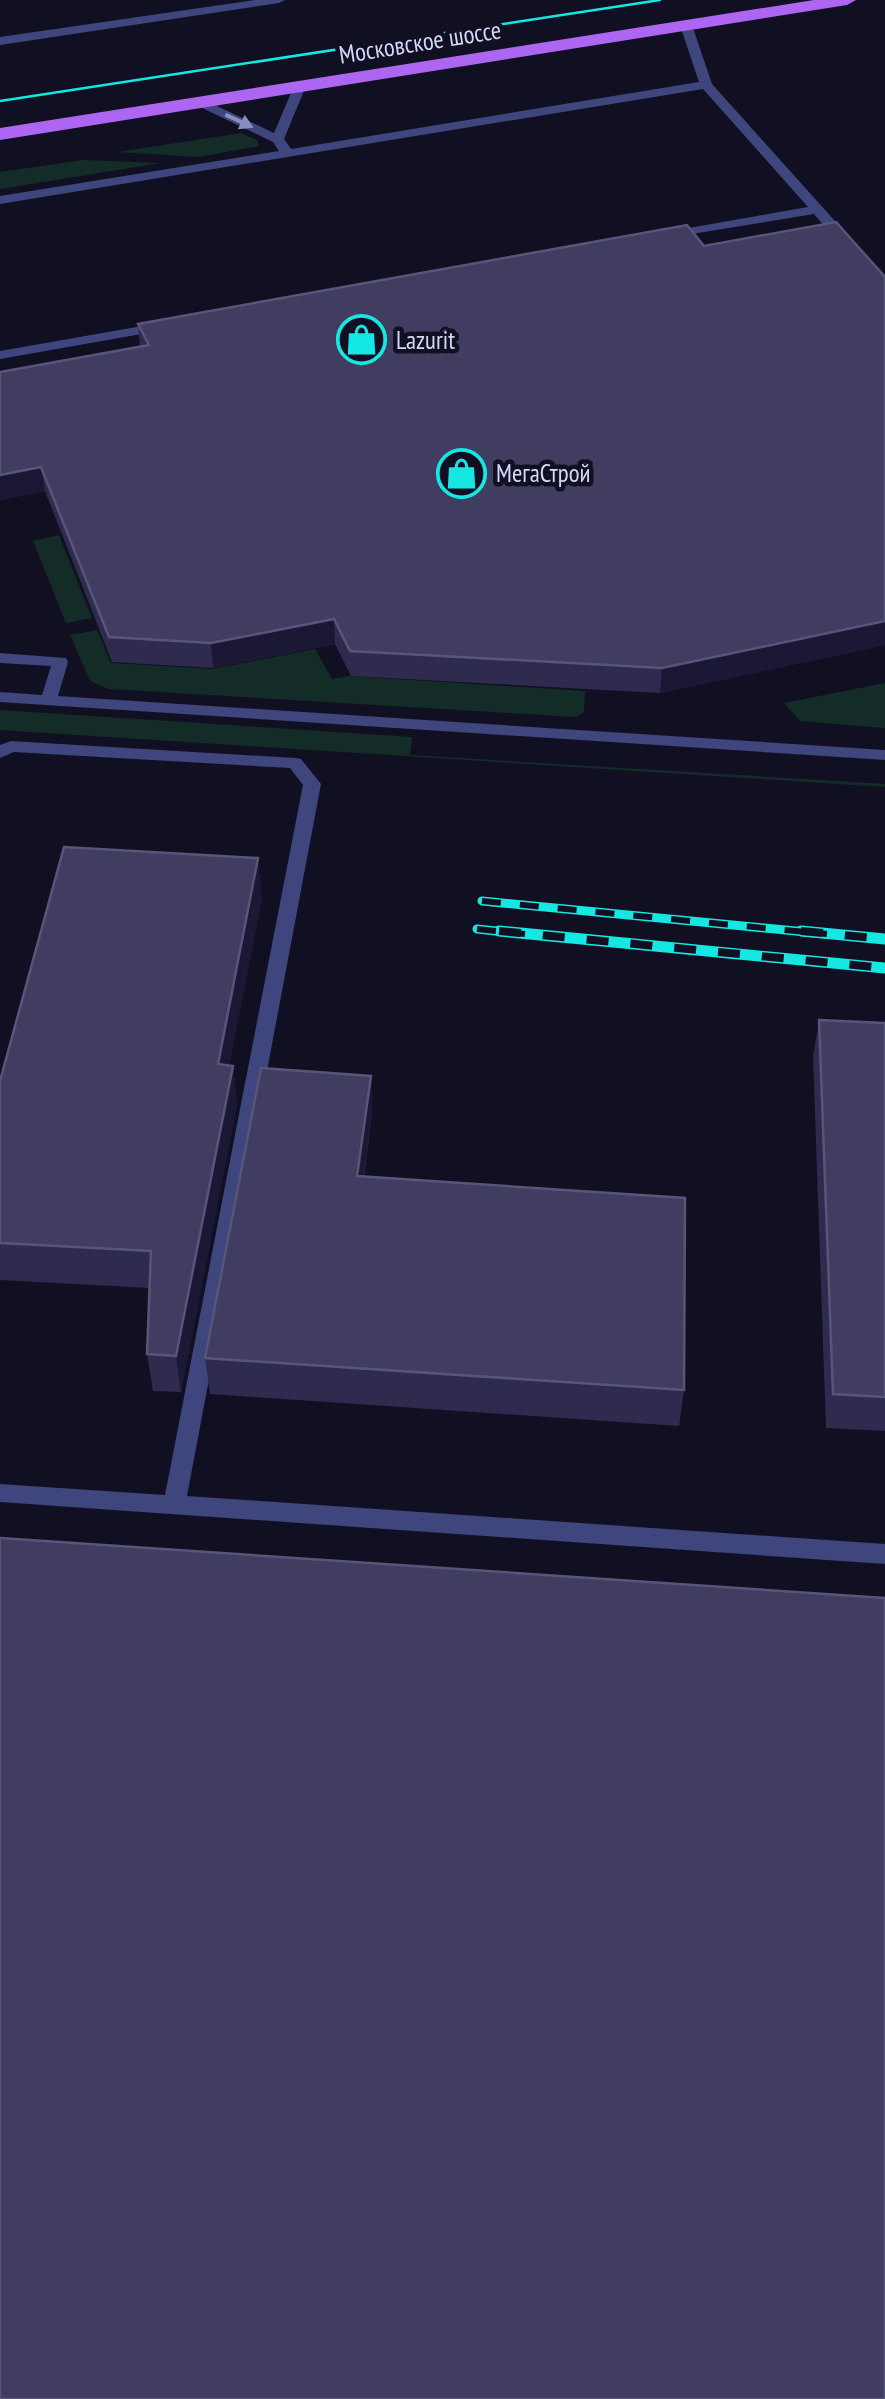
<svg xmlns="http://www.w3.org/2000/svg" width="885" height="2399" font-family="'PT Sans Narrow',sans-serif">
<style>
.green{fill:#142c28}
.lines{fill:none;stroke-linecap:round;stroke-linejoin:round}
.lane{fill:#3f457d;fill-rule:evenodd}
.street{fill:#3f457d;fill-rule:evenodd}
.primary{fill:#ac66f1;fill-rule:evenodd}
.tram{stroke:#15e8e2;stroke-width:2.5}
.rail-far1-casing{stroke:#15e8e2;stroke-width:9}
.rail-casing{stroke:#15e8e2;stroke-width:11}
.rail-far1{stroke:#111022;stroke-width:6;stroke-dasharray:19;stroke-linecap:butt}
.rail{stroke:#111022;stroke-width:8;stroke-dasharray:22;stroke-linecap:butt}
.wall{fill:#2e2b4f}
.shaded-wall{fill:#1b1835}
.building{fill:#403d61;stroke:#57557a;stroke-width:2.5}
.oneway{fill:#8a8ebc}
.labels{text-anchor:middle;stroke-width:9;stroke-linejoin:round;paint-order:stroke}
.far-street-label{font-size:25px;fill:#d5d6fb;stroke:#111022}
.far-poi-label{font-size:25px;fill:#d5d6fb;stroke:#111022;text-anchor:start}
</style>
<rect width="100%" height="100%" fill="#111022"/>
<g class="green">
<path d="M241,133L257,140L259,146L199,157L118,152Z"/>
<path d="M83,160L161,163L0,189V172Z"/>
<path d="M59,535L92,618L66,623L33,541Z"/>
<path d="M97,630L111,663L213,669L315,649L332,679L349,676L585,691L584,712L576,717L109,689L90,681L70,635Z"/>
<path d="M885,683V728L800,721L784,703Z"/>
<path d="M0,710L412,737L410,755L885,784V787L0,730Z"/>
</g>
<g class="lines">
<g class="lane">
<path d="M686,21L692,25L712,84L852,240V246H842L814,214L661,239V233L666,232L808,207L703,89L0,204V196L279,151L273,142L196,105V99L200,98L274,133L294,86L304,83L306,86L284,139L291,149L699,82L680,25Z"/>
<path d="M165,322L170,323V329L0,359V351Z"/>
<path d="M0,653L66,658L68,662L58,696L885,750V760L0,702V692L42,695L51,666L0,663Z"/>
<path d="M11,741L295,758L301,759L321,784L187,1496L885,1544V1564L0,1502V1484L165,1495L303,785L290,768L14,752L0,758V745Z"/>
</g>
<path class="street" d="M255,0H285L279,3L0,45V37Z"/>
<path class="primary" d="M814,0H856L847,5L0,140V128Z"/>
<path class="tram" d="M0,101L660,0"/>
<defs>
<g id="rail-far1">
<path d="M482,901L827,934"/>
<path d="M477,929L525,934"/>
</g>
<g id="rail">
<path d="M499,931L885,968"/>
<path d="M801,931L885,939"/>
</g>
</defs>
<use href="#rail-far1" class="rail-far1-casing"/>
<use href="#rail" class="rail-casing"/>
<use href="#rail-far1" class="rail-far1"/>
<use href="#rail" class="rail"/>
</g>
<g class="wall">
<path d="M704,246L885,277V645L660,693L351,676L335,644L213,668L112,662L45,491L0,500V372L140,347L138,324Z"/>
<path d="M262,897L229,1065L233,1066L237,1104L181,1392L153,1391L147,1354L150,1288L0,1280V1081Z"/>
<path d="M819,1020L885,1023V1431L826,1428L813,1056Z"/>
<path d="M371,1076L372,1114L364,1177L684,1390L679,1426L210,1394L205,1358Z"/>
</g>
<g class="shaded-wall">
<path d="M41,467L45,491L0,500V475Z"/>
<path d="M334,619L335,644L213,668L211,643Z"/>
<path d="M885,621V645L660,693L662,668Z"/>
<path d="M258,858L262,897L222,1103L218,1064Z"/>
<path d="M233,1066L237,1104L181,1392L176,1356Z"/>
<path d="M371,1076L372,1114L358,1214L357,1176Z"/>
</g>
<g class="building">
<path d="M836,222L885,277V621L662,668L350,651L334,619L211,643L109,637L41,467L0,475V372L149,345L138,324L687,225L704,246Z"/>
<path d="M64,847L258,858L218,1064L233,1066L176,1356L147,1354L151,1251L0,1243V1081Z"/>
<path d="M819,1020L885,1023V1397L833,1394Z"/>
<path d="M261,1068L371,1076L357,1176L685,1198L684,1390L205,1358Z"/>
<path d="M0,1538L885,1598V2399H0Z"/>
</g>
<defs><path id="oneway-solid" d="M-6-.8H1V-3.2L6.5 0L1 3.2V.8H-6Z" transform="scale(2.5)"/></defs>
<use class="oneway" href="#oneway-solid" transform="translate(239 121) rotate(25)"/>
<defs>
<symbol id="shop-ring" viewBox="-11 -11 22 22"><circle r="9.5" fill="#111022" stroke="#15e8e2" stroke-width="1.5"/><path d="M-5-2.5h2.3a2.7 3.5 0 0 1 5.4 0H5L5.5 6h-11ZM-1.5-2.5h3a1.5 2.3 0 0 0-3 0Z" fill="#15e8e2"/></symbol>
</defs>
<g fill-rule="evenodd">
<use href="#shop-ring" x="334" y="312" width="55" height="55"/>
<use href="#shop-ring" x="434" y="446" width="55" height="55"/>
</g>
<g class="labels">
<g class="far-street-label">
<text transform="translate(420 42) rotate(-9)" y="9">Московское шоссе</text>
</g>
<g class="far-poi-label">
<text x="396" y="349">Lazurit</text>
<text x="496" y="482">МегаСтрой</text>
</g>
</g>
</svg>
